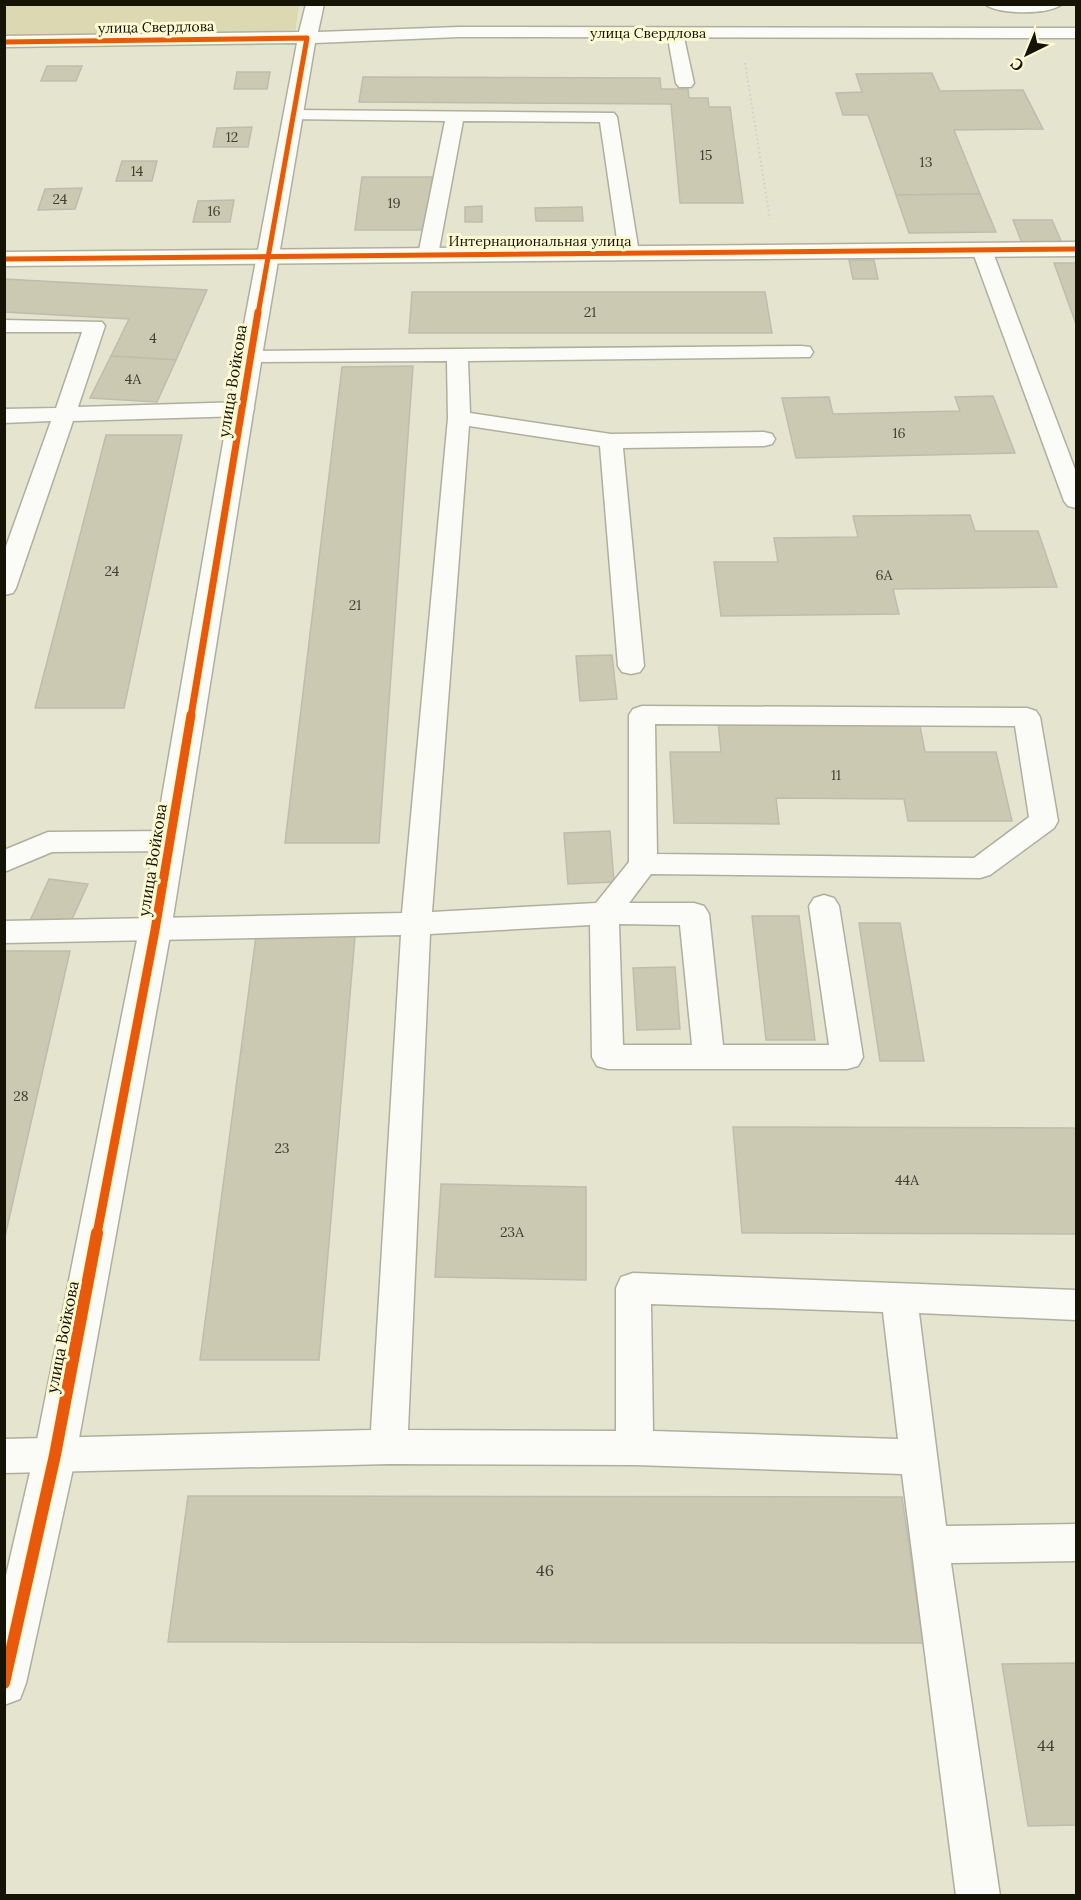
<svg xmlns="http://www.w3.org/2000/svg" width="1081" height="1900" font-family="Lora,serif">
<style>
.green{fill:#dcd9b2}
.building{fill:#cbc9b2;stroke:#bebdad;stroke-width:1.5}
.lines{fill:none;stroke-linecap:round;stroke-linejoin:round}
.lane-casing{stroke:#b0af9e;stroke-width:3}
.street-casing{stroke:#b0af9e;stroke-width:3}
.secondary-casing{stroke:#b0af9e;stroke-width:3}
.path{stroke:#cfcfc9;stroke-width:2;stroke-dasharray:1.5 3;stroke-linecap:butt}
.lane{fill:#fbfbf8;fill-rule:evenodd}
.street{fill:#fbfbf8;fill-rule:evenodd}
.secondary{fill:#fbfbf8;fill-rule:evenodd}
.cycleway-far3-casing{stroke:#fcf9d3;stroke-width:8}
.cycleway-far2-casing{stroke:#fcf9d3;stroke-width:10}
.cycleway-far1-casing{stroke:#fcf9d3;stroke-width:13}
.cycleway-casing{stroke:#fcf9d3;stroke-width:16}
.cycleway-far3{stroke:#e8590c;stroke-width:5}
.cycleway-far2{stroke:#e8590c;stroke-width:7}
.cycleway-far1{stroke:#e8590c;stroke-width:9}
.cycleway{stroke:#e8590c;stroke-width:12}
.labels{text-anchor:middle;stroke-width:6;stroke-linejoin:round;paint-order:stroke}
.far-street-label{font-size:14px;fill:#151306;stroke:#fcf9d3}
.number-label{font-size:14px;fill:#424031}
.street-label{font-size:16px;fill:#151306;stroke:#fcf9d3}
.near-number-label{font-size:16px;fill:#424031}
</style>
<rect width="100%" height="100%" fill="#e5e4cf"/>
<path class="green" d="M4,5H299L295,35L5,38Z"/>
<g class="building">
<path d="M47,66H82L76,81H41Z"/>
<path d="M237,72H270L267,89H234Z"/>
<path d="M932,73L940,91L1023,90L1043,129L954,130L980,194L896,195L868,115H843L836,93L862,92L856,74Z"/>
<path d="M363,77L660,78L661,89H688L689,98H708L709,107H730L743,203H680L671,104L359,102Z"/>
<path d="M252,127L248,147H213L217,128Z"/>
<path d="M122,161H157L152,181H116Z"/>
<path d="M362,177H432L427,230H355Z"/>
<path d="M82,188L75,209L38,210L45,189Z"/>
<path d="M980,194L996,232L909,233L896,195Z"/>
<path d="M234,200L230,222H193L198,201Z"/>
<path d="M482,206V222H465V207Z"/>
<path d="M582,207L583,221H536L535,208Z"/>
<path d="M1013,220H1052L1062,243H1022Z"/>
<path d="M849,260H874L878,279H853Z"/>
<path d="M1054,263H1076V324Z"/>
<path d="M4,279L207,290L176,360L111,356L129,319L4,312Z"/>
<path d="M412,292H765L772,333H409Z"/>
<path d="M111,356L176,360L157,402L90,398Z"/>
<path d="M413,366L379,843H285L342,367Z"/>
<path d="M993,396L1015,453L796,458L782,398L829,397L833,414L960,411L955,397Z"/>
<path d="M106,435H182L124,708H35Z"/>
<path d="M970,515L975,531H1038L1057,587L893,589L899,614L721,616L714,562H778L774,538L858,537L853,516Z"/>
<path d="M612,655L617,699L580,701L576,656Z"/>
<path d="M718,721H919L925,752H996L1012,821H908L904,799L776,798L779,824L674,823L670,752H721Z"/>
<path d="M610,831L614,882L568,884L564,833Z"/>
<path d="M49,879L88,884L69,926L30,921Z"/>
<path d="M752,916H799L815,1040H766Z"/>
<path d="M859,923H900L924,1061H880Z"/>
<path d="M256,936H355L319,1360H200Z"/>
<path d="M4,951H70L4,1241Z"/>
<path d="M675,967L680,1029L637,1030L633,968Z"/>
<path d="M733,1127L1076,1128V1234L742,1233Z"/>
<path d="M441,1184L586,1187V1280L435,1277Z"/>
<path d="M188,1496L902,1497L923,1643L168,1642Z"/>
<path d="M1076,1663V1825L1028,1826L1002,1664Z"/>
</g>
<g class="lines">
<defs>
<g id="lane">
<path d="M985,4H1062C1051,15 996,15 985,4Z"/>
<path d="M675,28L683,33L694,83L691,87H679L676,83L667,33Z"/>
<path d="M295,110L614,113L617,117L639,253L636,257H622L619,253L600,122L463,121L438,255L435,259H421L418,255L445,121L289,119L286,115L289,111Z"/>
<path d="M982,244L989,246L992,250L1076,472V508L1068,506L1064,501L972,250L975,246Z"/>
<path d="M4,320L102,322L105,326L78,407L243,402L251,404L254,409L251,414L243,416L73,421L16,588L13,593L4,595V552L51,421L4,423V409L56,408L82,332H4Z"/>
<path d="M802,346L810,347L813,352L810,357L468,361L470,413L611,434L764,432L772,434L775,439L772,444L764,446L623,448L644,666L640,672L631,674L622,672L618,666L600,446L469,426L432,912L596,903L629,862V715L633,709L642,706L1027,708L1036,711L1040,717L1058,821L1054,828L990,875L980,878L651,874L629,903H694L704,906L709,914L723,1045H829L809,906L814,898L824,895L834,898L839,906L863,1057L858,1066L847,1069H608L597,1066L592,1057L590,925L430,934L408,1430L616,1431V1288L621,1277L633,1273L1076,1290V1320L919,1313L946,1526L1076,1524V1561L951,1563L1000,1896H956L902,1474L635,1465L389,1464L4,1473V1439L371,1430L401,935L4,943V921L402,913L448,418L447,361L250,362L242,361L239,356L242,351ZM655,724L1015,726L1029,817L974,858L657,854ZM619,924L680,925L692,1045H623ZM651,1304L883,1312L898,1439L653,1431Z"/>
<path d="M170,831L180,834L184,841L180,848L170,851L52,852L4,872V850L48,832Z"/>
</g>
<path id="street" d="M1076,242V256L4,266V252Z"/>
<path id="secondary" d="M306,4H324L318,32L459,27L1076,28V38L459,37L315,43L262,356L171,930L76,1455L26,1683L20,1699L4,1705V1584L34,1455L139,930L238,356L297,43L4,47V36L299,32Z"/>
</defs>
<use href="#lane" class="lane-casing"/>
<use href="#street" class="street-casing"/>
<use href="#secondary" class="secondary-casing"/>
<path class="path" d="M745,63L770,219"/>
<use href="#lane" class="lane"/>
<use href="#street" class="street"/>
<use href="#secondary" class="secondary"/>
<defs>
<g id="cycleway-far3">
<path d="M4,42L307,38L258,314"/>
<path d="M4,259L1076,249"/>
</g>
<path id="cycleway-far2" d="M191,716L258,312"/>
<path id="cycleway-far1" d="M97,1234L155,930L191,715"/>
<path id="cycleway" d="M4,1683L55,1455L97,1233"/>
</defs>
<use href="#cycleway-far3" class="cycleway-far3-casing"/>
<use href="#cycleway-far2" class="cycleway-far2-casing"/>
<use href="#cycleway-far1" class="cycleway-far1-casing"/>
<use href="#cycleway" class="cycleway-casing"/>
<use href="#cycleway-far3" class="cycleway-far3"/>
<use href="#cycleway-far2" class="cycleway-far2"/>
<use href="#cycleway-far1" class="cycleway-far1"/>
<use href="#cycleway" class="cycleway"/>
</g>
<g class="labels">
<g class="far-street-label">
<text transform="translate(156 27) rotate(-1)" y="5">улица Свердлова</text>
<text x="648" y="38">улица Свердлова</text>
<text x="540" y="246">Интернациональная улица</text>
</g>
<g class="number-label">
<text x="232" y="142">12</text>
<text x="706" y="160">15</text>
<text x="926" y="167">13</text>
<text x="137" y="176">14</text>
<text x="60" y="204">24</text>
<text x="394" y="208">19</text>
<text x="214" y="216">16</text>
<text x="590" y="317">21</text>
<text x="153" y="343">4</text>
<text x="133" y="384">4А</text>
<text x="899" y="438">16</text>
<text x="112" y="576">24</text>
<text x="884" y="580">6А</text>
<text x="355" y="610">21</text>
<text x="836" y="780">11</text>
<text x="21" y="1101">28</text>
<text x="282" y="1153">23</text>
<text x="907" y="1185">44А</text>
<text x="512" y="1237">23А</text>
</g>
<g class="street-label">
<text transform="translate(232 381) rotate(-81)" y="6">улица Войкова</text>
<text transform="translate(152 860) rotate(-81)" y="6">улица Войкова</text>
<text transform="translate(62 1337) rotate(-79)" y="6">улица Войкова</text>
</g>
<g class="near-number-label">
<text x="545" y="1576">46</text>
<text x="1046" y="1751">44</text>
</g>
</g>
<rect width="1081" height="1900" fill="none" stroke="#151306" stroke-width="12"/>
<g transform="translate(1027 54) rotate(223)" stroke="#fcf9d3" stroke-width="4.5" paint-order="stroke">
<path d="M0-4.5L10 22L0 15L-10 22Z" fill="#151306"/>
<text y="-9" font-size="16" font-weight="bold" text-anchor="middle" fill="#151306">С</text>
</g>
</svg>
